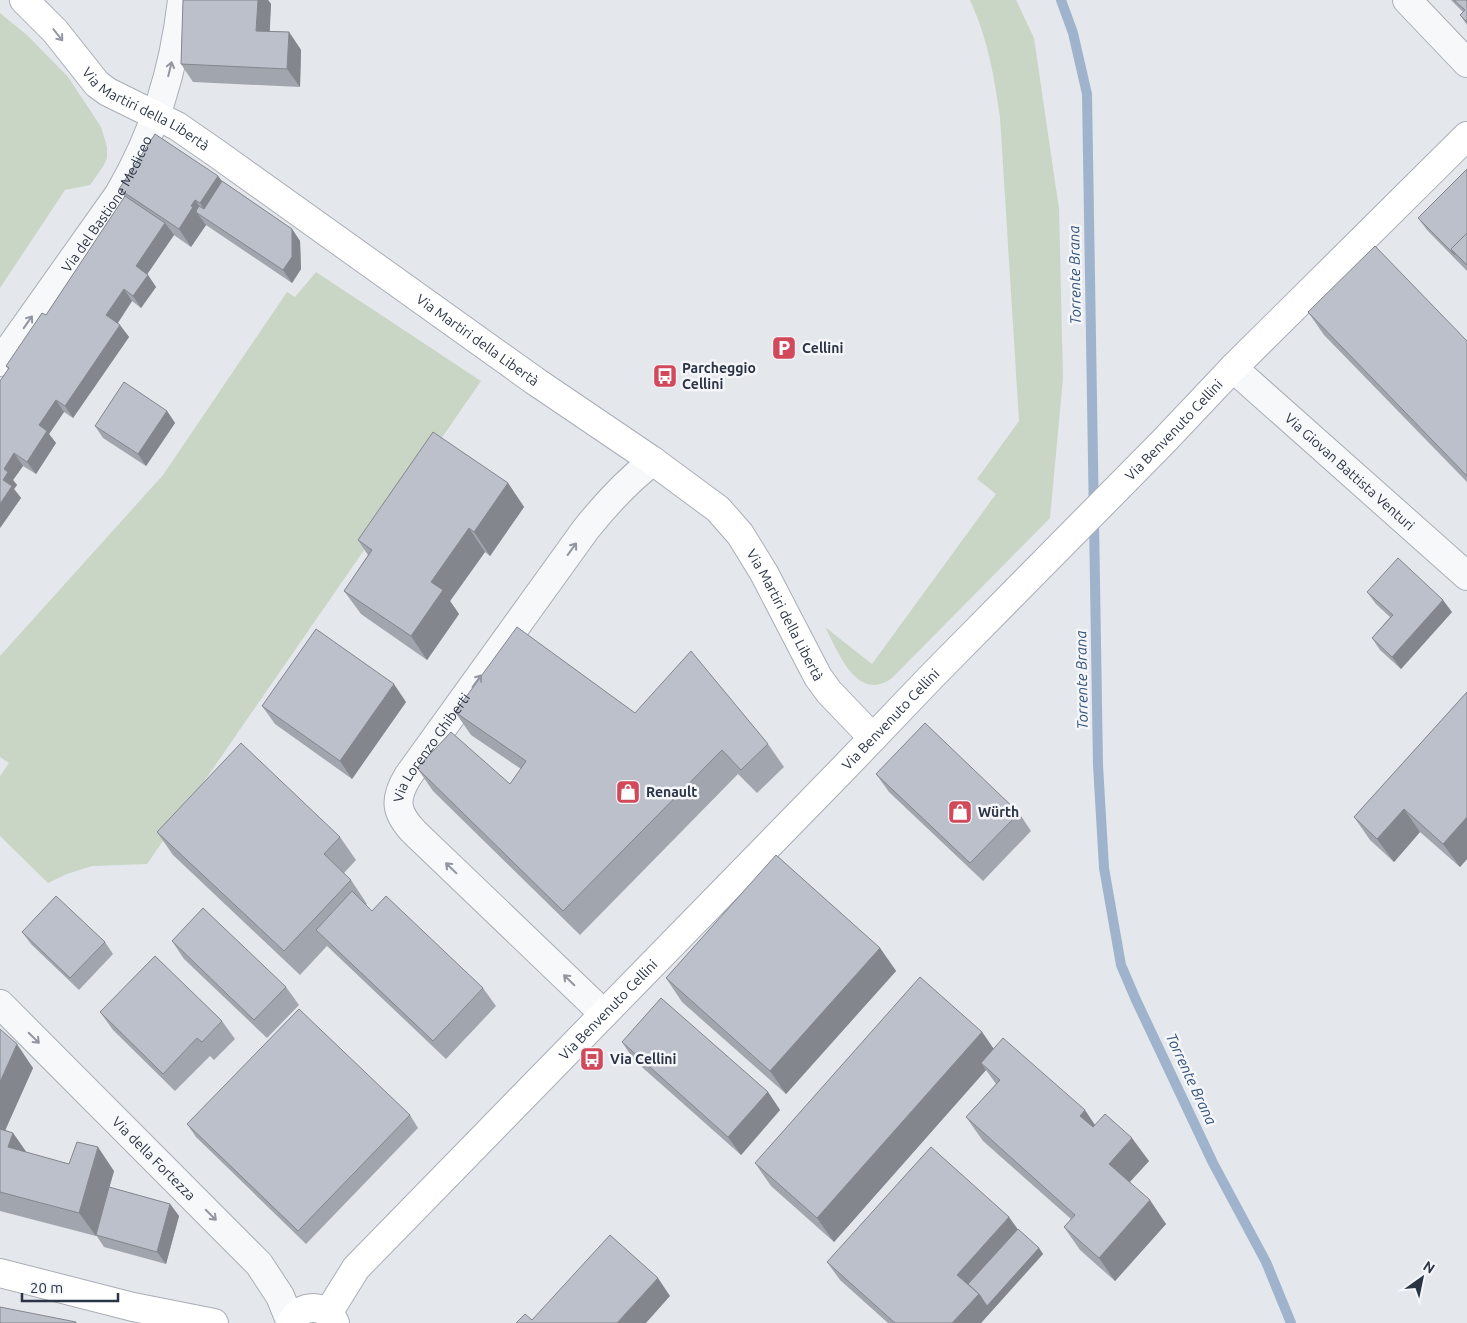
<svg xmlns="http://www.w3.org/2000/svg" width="1467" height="1323" font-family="Ubuntu,sans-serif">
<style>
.green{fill:#c9d6c5}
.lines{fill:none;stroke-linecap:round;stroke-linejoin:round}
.stream{stroke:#9fb4cc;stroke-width:10}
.street-casing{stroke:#a9aeb7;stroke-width:30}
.secondary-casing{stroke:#a9aeb7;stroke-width:30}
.street{stroke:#f7f8fa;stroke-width:28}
.secondary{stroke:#fff;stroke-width:28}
.wall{fill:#a1a5ae}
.shaded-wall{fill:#83868d}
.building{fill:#bbc0ca;stroke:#83868d}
.oneway{stroke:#959aa2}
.oneway2{stroke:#9196a0}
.labels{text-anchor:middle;stroke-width:5;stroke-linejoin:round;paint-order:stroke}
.street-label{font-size:14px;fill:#2b3445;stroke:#f4f6f9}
.poi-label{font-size:14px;font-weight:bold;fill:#2b3445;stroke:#f4f6f9;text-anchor:start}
.water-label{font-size:15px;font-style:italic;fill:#34527a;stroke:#f4f6f9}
</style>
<rect width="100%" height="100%" fill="#e4e7ec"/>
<g class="green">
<path d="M970,0H1016L1034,38L1059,209L1063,378L1050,518L892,678C857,704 838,651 825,627L872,664L996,494L977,479L1019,421L1000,117C994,75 988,40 970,0Z"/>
<path d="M0,13L28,36L68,77L101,127L107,147V158L104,165L90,185L65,190L0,288Z"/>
<path d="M316,272L481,381L147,864L92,866L67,874L48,883L0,836V776L9,763L0,757V656L163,475L287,292L295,297Z"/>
</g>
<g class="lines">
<path class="stream" d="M1061,0L1073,33L1087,94L1098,765L1104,868L1121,965L1136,1000L1213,1163L1266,1262L1291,1323"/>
<defs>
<g id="street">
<path d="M1407,0L1467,63"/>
<path id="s1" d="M0,362L119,194C155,132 174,70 182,0"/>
<path id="s2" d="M1233,368L1467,576"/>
<path id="s3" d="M0,1004L259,1264L280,1296L291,1323"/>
<path id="s4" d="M604,1014L414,832C395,812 394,799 408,776L586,529C606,504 627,481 653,461"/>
</g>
<g id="secondary">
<path id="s5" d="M24,0L55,31L97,84L108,92L177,126L216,153L535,381L653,461L718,509L740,534L764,573L818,677L829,692L873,738"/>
<path d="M0,1273L133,1307L214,1323"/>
<path id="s6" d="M328,1313L356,1268L844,768L933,675L1163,442L1233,368L1467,136"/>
<path d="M291,1323C300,1303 326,1303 335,1323"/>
</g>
</defs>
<use href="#street" class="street-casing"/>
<use href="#secondary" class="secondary-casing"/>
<use href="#street" class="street"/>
<use href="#secondary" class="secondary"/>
</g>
<g class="wall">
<path d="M183,0H268L271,4L269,31L289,32L301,50L300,87L193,82L181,64Z"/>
<path d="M1451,0H1467V25L1460,15L1463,12Z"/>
<path d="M1467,169V271L1427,230L1418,218Z"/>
<path d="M218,176L222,181L292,229L300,241L301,269L292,283L206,225L191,247L174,235L147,274L156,287L141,308L132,301L118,323L129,337L73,418L64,412L49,434L56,443L36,474L23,466L13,480L17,485L14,489L21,498L0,528L8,369L6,366L46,315L125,197L119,189Z"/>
<path d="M1308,312L1467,341V482L1324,335Z"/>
<path d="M167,411L175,423L146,466L103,438L95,426Z"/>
<path d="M508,483L524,507L490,556L485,552L450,601L459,614L427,660L361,614L344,591L368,555L358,540Z"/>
<path d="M1367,592L1452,612L1401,669L1380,650L1372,638L1390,617L1376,604Z"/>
<path d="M1467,692V859L1460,867L1420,832L1394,862L1370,840L1354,817Z"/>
<path d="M406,702L352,779L275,724L262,706Z"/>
<path d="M455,712L635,713L768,744L784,767L757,793L738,774L580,935L433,791L417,768L510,784L521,769L471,735Z"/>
<path d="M876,774L1019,813L1031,831L983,881L889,792Z"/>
<path d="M157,832L340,837L356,860L344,873L351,880L367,904L366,905L372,911L483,988L496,1006L446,1059L327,946L300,975L173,855Z"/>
<path d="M22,932L105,942L113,954L79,990L31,944Z"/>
<path d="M172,941L286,987L299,1005L267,1038L184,959Z"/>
<path d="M880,948L896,971L786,1094L682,1002L666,978Z"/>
<path d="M100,1012L222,1021L235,1039L214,1060L210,1056L175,1091L113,1030Z"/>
<path d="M0,1029L33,1068L5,1130L13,1133L27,1153L69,1164L114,1171L109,1187L170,1204L179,1216L166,1264L104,1247L96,1235V1236L0,1211Z"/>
<path d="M982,1032L993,1048L1095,1125L1149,1161L1130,1182L1166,1224L1115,1281L1080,1250L1064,1227L1071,1219L983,1141L966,1117L996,1084L986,1070L834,1242L771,1186L755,1163Z"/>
<path d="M622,1042L768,1092L780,1110L741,1155L634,1060Z"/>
<path d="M410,1115L418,1128L306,1244L196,1137L187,1124Z"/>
<path d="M1018,1229L1039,1248L1043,1254L981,1323H888L840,1280L827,1262Z"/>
</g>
<g class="shaded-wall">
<path d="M258,0H268L271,4L269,49L256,31Z"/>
<path d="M289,32L301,50L300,87L287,69Z"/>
<path d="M218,176L231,194L212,221L200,203Z"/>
<path d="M195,200L208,218L197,213L206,225L191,247L179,229L191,206Z"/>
<path d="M165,223L174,235L144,279L136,266Z"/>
<path d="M292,229L300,241L301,269L292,283L283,270Z"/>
<path d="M148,275L156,287L141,308L133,296Z"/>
<path d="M124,289L132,301L115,327L106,315Z"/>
<path d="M120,325L129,337L73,418L65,406Z"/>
<path d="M56,400L64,412L49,434L56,443L36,474L27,462L39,425Z"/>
<path d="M167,411L175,423L146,466L138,454Z"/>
<path d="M14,453L23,466L13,480L17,485L14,489L21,498L0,528V504L3,480L4,469Z"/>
<path d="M508,483L524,507L490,556L474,532Z"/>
<path d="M469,528L485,552L450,601L459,614L427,660L411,636L431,582Z"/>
<path d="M1443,600L1452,612L1401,669L1392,657Z"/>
<path d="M394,684L406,702L352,779L340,761Z"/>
<path d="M1404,809L1420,832L1394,862L1377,839Z"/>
<path d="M1467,817V859L1460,867L1443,844Z"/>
<path d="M880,948L896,971L786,1094L770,1071Z"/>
<path d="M982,1032L998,1055L981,1063L986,1070L834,1242L817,1218Z"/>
<path d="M17,1044L33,1068L0,1142V1082Z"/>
<path d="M768,1092L780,1110L741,1155L728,1137Z"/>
<path d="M1085,1110L1101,1134L1080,1116Z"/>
<path d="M13,1133L29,1156L8,1147Z"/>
<path d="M1132,1138L1149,1161L1125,1187L1109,1164Z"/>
<path d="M98,1147L114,1171L96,1236L79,1213Z"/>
<path d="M1150,1200L1166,1224L1115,1281L1099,1258Z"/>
<path d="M170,1204L179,1216L166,1264L157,1252Z"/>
<path d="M1009,1217L1022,1235L971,1292L957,1275Z"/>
<path d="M1039,1248L1043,1254L981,1323H952L979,1294Z"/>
<path d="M658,1278L670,1296L646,1323H617Z"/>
</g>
<g class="building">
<path d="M183,0H258L256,31L289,32L287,69L181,64Z"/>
<path d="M1454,0H1467V22L1460,15L1465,10Z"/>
<path d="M155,134L218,176L200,203L195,200L191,206L193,207L179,229L119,189Z"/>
<path d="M1467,169V233L1451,249L1455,255L1418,218Z"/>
<path d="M222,181L292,229V257L283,270L197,213L196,211L199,206L204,209Z"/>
<path d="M125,196L165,223L136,266L148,275L133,296L124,289L106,315L120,325L65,406L56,400L39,425L47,431L27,462L14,453L4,469L8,472L3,480L12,486L0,504V381L9,368L6,366L42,313L46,315Z"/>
<path d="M1467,233V265L1451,249Z"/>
<path d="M1375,246L1467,341V476L1308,312Z"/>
<path d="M124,382L167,411L138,454L95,426Z"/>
<path d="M433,432L508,483L474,532L469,528L431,582L443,590L411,636L344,591L372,550L358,540Z"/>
<path d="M1398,558L1443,600L1392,657L1372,638L1393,615L1367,592Z"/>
<path d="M517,627L635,713L691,651L768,744L741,770L722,750L563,911L417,768L451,732L510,784L526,761L455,712Z"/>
<path d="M316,629L394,684L340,761L262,706Z"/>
<path d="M1467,692V817L1443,844L1404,809L1377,839L1354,817Z"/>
<path d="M925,723L1019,813L970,863L876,774Z"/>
<path d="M241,743L340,837L324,854L351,880L284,951L157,832Z"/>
<path d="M776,855L880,948L770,1071L666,978Z"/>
<path d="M352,891L372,911L386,896L483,988L433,1041L316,930Z"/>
<path d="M56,896L105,942L70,978L22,932Z"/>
<path d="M203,908L286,987L254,1020L172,941Z"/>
<path d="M155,956L222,1021L202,1042L197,1038L163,1074L100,1012Z"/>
<path d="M920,977L982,1032L817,1218L755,1163Z"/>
<path d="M661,998L768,1092L728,1137L622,1042Z"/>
<path d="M299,1009L410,1115L298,1231L187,1124Z"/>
<path d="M0,1029L17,1044L0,1082Z"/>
<path d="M1003,1038L1085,1110L1080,1116L1093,1127L1105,1114L1132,1138L1109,1164L1150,1200L1099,1258L1064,1227L1075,1215L966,1117L1000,1080L981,1063Z"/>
<path d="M0,1129L13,1133L8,1147L69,1164L77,1142L98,1147L79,1213L0,1192Z"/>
<path d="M931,1147L1009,1217L957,1275L979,1294L952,1323H895L827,1262Z"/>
<path d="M109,1187L170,1204L157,1252L96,1235Z"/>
<path d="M1018,1229L1039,1248L987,1306L979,1294L968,1284Z"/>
<path d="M610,1235L658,1278L617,1323H516L525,1314L532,1320Z"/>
<path d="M0,1307L76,1322V1323H0Z"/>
</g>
<defs><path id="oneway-shaft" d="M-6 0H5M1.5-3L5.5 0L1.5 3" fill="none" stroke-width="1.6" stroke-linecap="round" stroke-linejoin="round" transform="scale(1.25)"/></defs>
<use class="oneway" href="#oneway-shaft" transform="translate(58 35) rotate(51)"/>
<g class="oneway2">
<use href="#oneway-shaft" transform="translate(170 69) rotate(-76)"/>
<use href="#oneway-shaft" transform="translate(28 322) rotate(-55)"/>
<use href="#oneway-shaft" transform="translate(572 549) rotate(-54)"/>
<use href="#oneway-shaft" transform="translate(477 681) rotate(-54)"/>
<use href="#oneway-shaft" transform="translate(451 868) rotate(-136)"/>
<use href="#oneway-shaft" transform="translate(569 980) rotate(-136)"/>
<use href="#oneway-shaft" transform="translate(34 1038) rotate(45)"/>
<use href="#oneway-shaft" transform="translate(211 1215) rotate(45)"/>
</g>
<defs>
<symbol id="parking-square" viewBox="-11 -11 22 22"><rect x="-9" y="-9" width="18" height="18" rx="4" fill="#d1495b" stroke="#f4f6f9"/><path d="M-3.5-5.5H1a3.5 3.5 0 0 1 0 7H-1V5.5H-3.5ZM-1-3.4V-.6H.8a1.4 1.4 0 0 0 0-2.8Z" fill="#fff"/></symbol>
<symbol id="bus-square" viewBox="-11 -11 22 22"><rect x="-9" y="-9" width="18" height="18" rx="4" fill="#d1495b" stroke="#f4f6f9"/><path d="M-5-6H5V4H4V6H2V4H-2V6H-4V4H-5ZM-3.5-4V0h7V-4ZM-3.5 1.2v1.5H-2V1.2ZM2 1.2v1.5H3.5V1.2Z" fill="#fff"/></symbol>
<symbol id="shop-square" viewBox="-11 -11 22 22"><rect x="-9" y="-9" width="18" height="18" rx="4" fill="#d1495b" stroke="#f4f6f9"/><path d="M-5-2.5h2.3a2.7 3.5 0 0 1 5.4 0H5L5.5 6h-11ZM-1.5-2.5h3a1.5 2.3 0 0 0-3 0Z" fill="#fff"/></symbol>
</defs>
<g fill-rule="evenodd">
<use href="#parking-square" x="770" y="334" width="28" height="28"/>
<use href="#bus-square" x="651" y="362" width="28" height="28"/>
<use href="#shop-square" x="614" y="778" width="28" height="28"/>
<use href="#shop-square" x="946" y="798" width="28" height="28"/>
<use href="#bus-square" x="578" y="1045" width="28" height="28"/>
</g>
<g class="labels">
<g class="street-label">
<text dy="5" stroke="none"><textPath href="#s5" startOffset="166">Via Martiri della Libertà</textPath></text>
<text dy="5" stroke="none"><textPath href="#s1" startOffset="191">Via del Bastione Mediceo</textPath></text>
<text dy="5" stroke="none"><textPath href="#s5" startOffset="571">Via Martiri della Libertà</textPath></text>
<text dy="5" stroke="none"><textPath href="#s6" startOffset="1224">Via Benvenuto Cellini</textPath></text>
<text dy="5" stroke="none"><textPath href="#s2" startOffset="156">Via Giovan Battista Venturi</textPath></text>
<text dy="5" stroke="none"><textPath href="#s5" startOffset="991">Via Martiri della Libertà</textPath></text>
<text dy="5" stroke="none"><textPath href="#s6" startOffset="819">Via Benvenuto Cellini</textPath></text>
<text dy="5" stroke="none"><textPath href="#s4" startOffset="362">Via Lorenzo Ghiberti</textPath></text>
<text dy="5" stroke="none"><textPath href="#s6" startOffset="414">Via Benvenuto Cellini</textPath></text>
<text dy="5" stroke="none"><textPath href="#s3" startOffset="218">Via della Fortezza</textPath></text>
</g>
<g class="poi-label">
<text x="802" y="353">Cellini</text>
<text x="682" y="373">Parcheggio<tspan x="682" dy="16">Cellini</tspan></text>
<text x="646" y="797">Renault</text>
<text x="978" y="817">Würth</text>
<text x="610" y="1064">Via Cellini</text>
</g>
<g class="water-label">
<text transform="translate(1075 275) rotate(-91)" y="5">Torrente Brana</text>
<text transform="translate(1082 680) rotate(-91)" y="5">Torrente Brana</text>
<text transform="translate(1191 1079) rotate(65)" y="5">Torrente Brana</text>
</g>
</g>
<g transform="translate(1422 1278) rotate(33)" stroke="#f4f6f9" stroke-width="4" paint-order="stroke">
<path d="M0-4L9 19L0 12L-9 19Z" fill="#2b3445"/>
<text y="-8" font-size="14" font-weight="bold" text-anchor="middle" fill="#2b3445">N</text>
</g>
<path d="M22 1293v8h96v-8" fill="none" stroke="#2b3445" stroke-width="2.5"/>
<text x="30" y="1293" font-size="15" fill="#2b3445" stroke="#f4f6f9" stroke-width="4" paint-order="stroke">20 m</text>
</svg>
